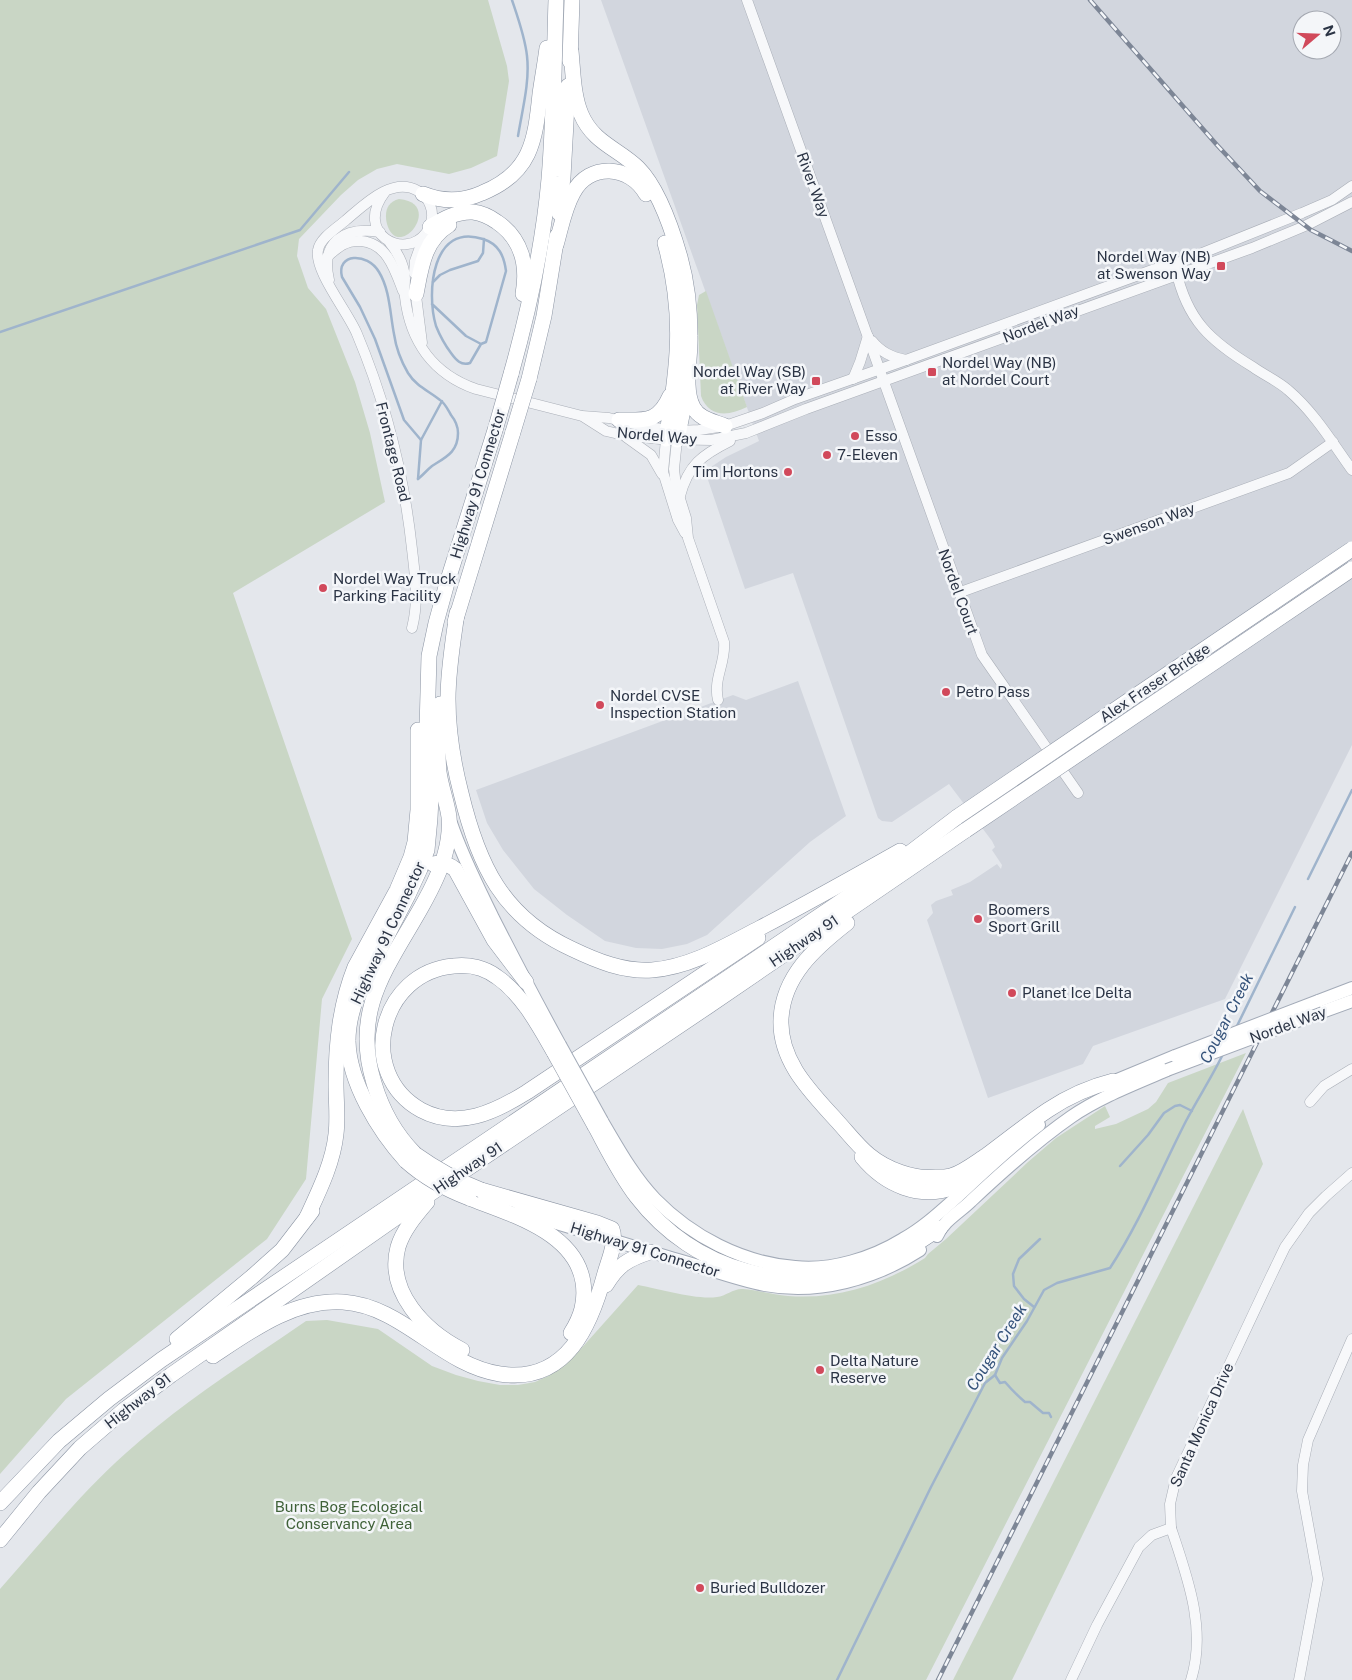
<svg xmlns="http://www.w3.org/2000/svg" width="1352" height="1680" font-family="'Public Sans',sans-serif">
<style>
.built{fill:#d2d6de;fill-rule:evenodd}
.green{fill:#c9d6c5}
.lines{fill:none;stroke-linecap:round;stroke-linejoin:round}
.stream{stroke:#9fb4cc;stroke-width:2.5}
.minor-casing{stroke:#a9aeb7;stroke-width:11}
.major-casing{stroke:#a3abb8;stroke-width:14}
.highway-casing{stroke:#8b94a3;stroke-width:16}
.minor{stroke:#f7f8fa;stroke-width:10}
.major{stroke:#fff;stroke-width:12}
.highway{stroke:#fff;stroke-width:15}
.rail-casing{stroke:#7d8696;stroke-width:4.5}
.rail{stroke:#f4f6f9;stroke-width:2.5;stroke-dasharray:8;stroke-linecap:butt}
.major-bridge-casing{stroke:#a3abb8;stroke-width:14;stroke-linecap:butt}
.highway-bridge-casing{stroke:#8b94a3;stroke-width:16;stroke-linecap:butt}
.major-bridge{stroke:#fff;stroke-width:12}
.highway-bridge{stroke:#fff;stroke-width:15}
.poi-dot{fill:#d1495b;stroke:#f4f6f9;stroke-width:2}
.labels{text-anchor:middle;stroke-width:5;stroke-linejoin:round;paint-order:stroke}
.street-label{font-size:15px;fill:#2b3445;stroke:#f4f6f9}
.poi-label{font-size:15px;fill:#2b3445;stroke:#f4f6f9;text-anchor:start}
.park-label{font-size:15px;fill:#3f6138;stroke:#f4f6f9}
.water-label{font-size:16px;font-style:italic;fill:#34527a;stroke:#f4f6f9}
</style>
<rect width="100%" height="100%" fill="#e4e7ec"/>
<g class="built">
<path d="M601,0H1352V745L1225,999L1093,1046L1083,1064L988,1098L927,920L933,913L931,905L936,901L953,895L951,890L970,882L997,864L1001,869L1002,865L992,850L995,847L992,841L949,784L892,822L882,821L878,818L793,573L745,589L705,471L726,457L759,441ZM1302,20H1332V50H1302Z"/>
<path d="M798,681L846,816L810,842L707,935L687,944L662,949L636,948L605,941L567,915L534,889L503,850L487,823L476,790L733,695L746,700Z"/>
</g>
<g class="green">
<path d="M0,0H488L507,66L509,81L497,156L471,168L449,174L397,164L377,169L358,180L341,195L299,239L297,256L308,288L326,309L355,382L370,433L385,502L233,593L352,939L322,999L306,1179L267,1239L66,1399L0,1474Z"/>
<path d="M399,199C445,203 398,263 387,224C384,212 387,202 399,199Z"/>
<path d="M706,291L747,407C729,416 709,418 701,396L697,305L699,295Z"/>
<path d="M1246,1053L926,1680H0V1589C41,1543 80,1494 126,1453C181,1403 245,1363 306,1321L327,1320L378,1329L432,1366L456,1375L478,1381L500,1385H518L535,1382L548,1376L564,1364L578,1352L638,1285C660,1289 696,1300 717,1297C726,1296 734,1288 743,1289C758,1290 773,1295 788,1296C837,1300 884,1284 925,1258L928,1254L946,1239L1028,1162L1056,1138L1105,1106L1110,1117L1095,1126V1129L1116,1124L1148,1109L1156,1102L1168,1083Z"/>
<path d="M1243,1109L1263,1164L1012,1680H953Z"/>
</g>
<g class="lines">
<g class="stream">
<path d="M512,0C518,18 525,37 527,56C530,82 522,111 518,136"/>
<path d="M433,282L440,275L450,270L478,261L483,253L484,239"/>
<path d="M432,304L466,336L481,344L486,342L506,271C504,256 499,244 483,239C432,222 426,293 436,326C440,336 445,345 451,353C456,360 461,366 470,363L481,344"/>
<path d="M0,332L300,230L349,172"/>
<path d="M418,479C423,475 427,470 432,466C446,457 458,452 458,433C458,426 455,420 451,415C448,410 445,403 440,400C429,391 416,386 408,373C401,361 396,348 394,334C390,314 390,290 379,272C367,252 336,253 342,277L360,307L375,339L404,420L421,440"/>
<path d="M418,479L421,440L442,401"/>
<path d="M1308,879L1352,790"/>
<path d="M1236,1028L1295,907"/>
<path d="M1120,1166L1148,1135L1164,1113L1175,1106L1180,1105L1192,1111"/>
<path d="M1034,1307L1024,1299L1014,1286L1013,1274L1019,1259L1040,1239"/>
<path d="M995,1375L1000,1383L1005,1382C1011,1389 1018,1396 1025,1402H1030L1043,1413H1049L1051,1417"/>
<path d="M837,1680L931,1487L985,1383L995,1375L1002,1358L1027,1321L1044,1290L1057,1283L1110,1268C1140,1222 1161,1170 1186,1121C1198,1098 1212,1077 1223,1054"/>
</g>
<defs>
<g id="minor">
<path d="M747,0L982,655L1078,793"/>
<path d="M385,192C353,234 405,261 426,233C432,225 434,214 430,205C428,199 423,194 418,191C392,176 364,205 346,220C337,228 320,238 318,250C314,271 348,312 357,334C386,403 404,475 412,549C415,576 419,601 412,628"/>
<path d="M390,243C398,253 404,264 405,278C405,284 404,291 405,297C410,341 433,374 476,389L582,416L609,418L647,427L679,431L699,430L725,426L763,413L795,399L906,360L1155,269L1175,264L1302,213L1332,200L1352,186"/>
<path d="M327,257C338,247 346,240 361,241C387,243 395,270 403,291"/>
<path d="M1176,270C1187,320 1210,341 1253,367C1264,375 1278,381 1288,390C1314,412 1332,442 1352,470"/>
<path d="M414,273L415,261L424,236"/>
<path d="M329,280C320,242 344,226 380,232"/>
<path d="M415,288L422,343"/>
<path d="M872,341C881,352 891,357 906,360"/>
<path d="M853,379L860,362L868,336"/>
<path d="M584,417L606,431L623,435L660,439L711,440L746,433L806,409L1252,248L1305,226L1352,202"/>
<path d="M626,437L651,455L662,474"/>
<path d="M666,439L663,472L678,520L685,533"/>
<path d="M677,440L674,469L676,486L686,518L688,538L724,642C726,663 713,678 718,700"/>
<path d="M680,496C688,465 702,455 730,441"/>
<path d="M958,593L1289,473L1333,442"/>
<path d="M1310,1102L1324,1086L1352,1069"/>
<path d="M1171,1528C1187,1576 1207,1629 1191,1680"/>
<path d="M1071,1680L1097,1625L1139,1547L1152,1535L1171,1528L1170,1504L1176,1478L1271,1276L1285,1247L1309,1213L1326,1196L1352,1173"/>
<path d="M1299,1680L1318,1579L1302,1491L1303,1465L1308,1440L1352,1339"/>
</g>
<g id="major">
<path d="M451,823C462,856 478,887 493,918C515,961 537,1003 560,1045"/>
<path d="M1318,1001L1352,988"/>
<path d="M1311,1016L1352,1001"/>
<path d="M1105,1085L1175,1056"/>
<path d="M602,1121C618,1148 633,1176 655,1199C691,1236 742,1263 795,1267C831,1271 872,1258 903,1239C923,1228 940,1212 957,1197C984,1172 1010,1147 1039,1125"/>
<path d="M518,1212C572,1227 624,1244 678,1260C707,1268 735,1279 765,1285C818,1295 875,1279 920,1250"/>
<path d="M937,1236C943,1221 960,1212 971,1201C1003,1171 1035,1142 1071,1117C1100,1097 1135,1084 1167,1070"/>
</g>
<g id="highway">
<path d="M571,51C573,71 573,95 581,114C593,143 619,149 638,168C659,189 672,229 680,257C687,282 690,309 690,336C691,356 683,389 693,407C699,419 713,421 725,426"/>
<path d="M570,61L572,0"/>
<path d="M423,194C443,202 462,202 482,193C531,173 535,142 540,94C542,79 545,64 547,48"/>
<path d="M559,213L563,177L568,86"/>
<path d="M430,227C443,219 457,211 473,212C482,213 490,217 497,222C522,239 528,266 523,294"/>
<path d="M665,243C685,314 678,368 666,439"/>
<path d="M556,245C561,228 564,209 573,193C589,162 630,165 646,194"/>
<path d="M416,294C421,268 424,240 449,225"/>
<path d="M511,374C529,310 543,246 549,179C554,120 554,60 556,0"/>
<path d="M529,379L544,316L557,236"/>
<path d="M619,420C645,420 658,423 670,396"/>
<path d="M677,440L687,390"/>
<path d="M457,613C453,641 448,670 448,699C448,731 453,762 461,793C478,864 502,917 572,949C597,961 624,972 652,970C691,967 727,945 760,928C808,903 854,877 900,851"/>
<path d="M455,622L513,432"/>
<path d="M433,864C442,862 448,864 455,869L494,940L526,982"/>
<path d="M847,923C815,948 783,976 781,1019C779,1062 812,1093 838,1122C848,1133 858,1146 869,1155C886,1169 914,1180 936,1177C941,1177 946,1177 951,1176C964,1172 976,1162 987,1155C1007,1140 1027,1124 1048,1110C1069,1096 1089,1087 1113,1081"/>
<path d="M554,1052C539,1026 522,994 497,977C485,968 469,964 454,966C380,972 355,1073 421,1110C458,1130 495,1112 527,1092L758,938"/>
<path d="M595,1126C608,1150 620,1175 637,1197C694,1271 791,1298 878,1264C901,1255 920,1241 940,1228"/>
<path d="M415,1154C395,1134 382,1110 374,1083C351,1009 388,967 422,906C431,890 440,873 445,854C448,843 450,828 449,817C447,802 441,787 439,772C437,749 438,726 440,704"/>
<path d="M862,1157C885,1185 919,1200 955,1187C965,1183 973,1175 981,1169"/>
<path d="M406,1161C379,1131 349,1083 348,1041C348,1022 353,1005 360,988L408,895L420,869L427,850L430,818L431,798L427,729L429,656L436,623L447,583L496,427"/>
<path d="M469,1198C510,1214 575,1232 583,1282C586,1302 581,1317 571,1333"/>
<path d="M427,1202C416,1215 403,1230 398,1247C386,1292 425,1331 462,1350"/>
<path d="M307,1217C319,1191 333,1163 336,1134C338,1118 336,1101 336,1084C336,1043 340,1005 355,967L397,890L411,857L415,842L418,810V730"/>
<path d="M606,1285C618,1265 628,1259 650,1252"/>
<path d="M177,1339L253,1276L282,1250L312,1211"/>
<path d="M213,1356C252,1330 294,1299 343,1302C403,1306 441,1365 500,1374C567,1384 591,1325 605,1273C609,1259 617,1242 612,1229L597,1223L481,1190"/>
<path d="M0,1503L59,1441L109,1399L161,1360L886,871L957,817"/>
<path d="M0,1540L39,1492L80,1448L124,1410L171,1375L437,1189L707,1007L966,830"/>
</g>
</defs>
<use href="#minor" class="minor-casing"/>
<use href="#major" class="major-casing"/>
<use href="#highway" class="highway-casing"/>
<use href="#minor" class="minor"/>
<use href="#major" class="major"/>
<use href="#highway" class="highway"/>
<defs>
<g id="rail">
<path d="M1090,0L1217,145L1260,191L1311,230L1352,251"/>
<path d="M938,1680L1352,853"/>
</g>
</defs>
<use href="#rail" class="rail-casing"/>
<use href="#rail" class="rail"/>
<defs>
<g id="major-bridge">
<path d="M560,1045L602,1121"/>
<path d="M1175,1056L1318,1001"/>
<path d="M1167,1070L1311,1016"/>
</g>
<g id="highway-bridge">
<path d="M496,427L511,374"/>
<path d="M513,432L529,379"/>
<path d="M957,817L1352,549"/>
<path d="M966,830L1352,569"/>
<path d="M554,1052L595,1126"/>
<path d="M415,1154C436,1169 458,1181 481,1190"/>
<path d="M406,1161C425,1178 445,1189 469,1198"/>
</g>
</defs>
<use href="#major-bridge" class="major-bridge-casing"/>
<use href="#highway-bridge" class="highway-bridge-casing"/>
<use href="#major-bridge" class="major-bridge"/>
<use href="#highway-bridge" class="highway-bridge"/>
</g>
<g class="poi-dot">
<rect x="1216" y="261" width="10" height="10" rx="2.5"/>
<rect x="927" y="367" width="10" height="10" rx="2.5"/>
<rect x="811" y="376" width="10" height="10" rx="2.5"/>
<circle cx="855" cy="436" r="5"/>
<circle cx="827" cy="455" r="5"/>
<circle cx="788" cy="472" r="5"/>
<circle cx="323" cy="588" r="5"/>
<circle cx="946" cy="692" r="5"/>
<circle cx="600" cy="705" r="5"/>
<circle cx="978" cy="919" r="5"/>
<circle cx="1012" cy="993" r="5"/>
<circle cx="820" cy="1370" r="5"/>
<circle cx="700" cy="1588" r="5"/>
</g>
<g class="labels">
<g class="street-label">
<text transform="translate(813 185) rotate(70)" y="5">River Way</text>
<text transform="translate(1041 324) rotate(-21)" y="5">Nordel Way</text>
<text transform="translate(657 436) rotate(5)" y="5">Nordel Way</text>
<text transform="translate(393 452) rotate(76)" y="5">Frontage Road</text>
<text transform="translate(478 484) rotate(-73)" y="5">Highway 91 Connector</text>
<text transform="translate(1149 524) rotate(-20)" y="5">Swenson Way</text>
<text transform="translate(958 592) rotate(70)" y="5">Nordel Court</text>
<text transform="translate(1155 683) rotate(-34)" y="5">Alex Fraser Bridge</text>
<text transform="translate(388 933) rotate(-65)" y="5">Highway 91 Connector</text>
<text transform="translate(804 941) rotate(-34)" y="5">Highway 91</text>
<text transform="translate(1288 1025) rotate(-20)" y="5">Nordel Way</text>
<text transform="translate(468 1168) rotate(-34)" y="5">Highway 91</text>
<text transform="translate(645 1250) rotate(17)" y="5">Highway 91 Connector</text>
<text transform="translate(138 1401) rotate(-38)" y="5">Highway 91</text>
<text transform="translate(1202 1425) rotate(-66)" y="5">Santa Monica Drive</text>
</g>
<g class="poi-label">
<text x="1211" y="262" text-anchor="end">Nordel Way (NB)<tspan x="1211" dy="17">at Swenson Way</tspan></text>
<text x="942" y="368">Nordel Way (NB)<tspan x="942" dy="17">at Nordel Court</tspan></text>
<text x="806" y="377" text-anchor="end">Nordel Way (SB)<tspan x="806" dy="17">at River Way</tspan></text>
<text x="865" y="441">Esso</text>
<text x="837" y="460">7-Eleven</text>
<text x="778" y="477" text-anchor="end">Tim Hortons</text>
<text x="333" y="584">Nordel Way Truck<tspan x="333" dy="17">Parking Facility</tspan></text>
<text x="956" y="697">Petro Pass</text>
<text x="610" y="701">Nordel CVSE<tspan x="610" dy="17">Inspection Station</tspan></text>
<text x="988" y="915">Boomers<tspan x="988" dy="17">Sport Grill</tspan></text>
<text x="1022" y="998">Planet Ice Delta</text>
<text x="830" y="1366">Delta Nature<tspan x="830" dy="17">Reserve</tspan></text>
<text x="710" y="1593">Buried Bulldozer</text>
</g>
<g class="park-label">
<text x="349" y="1512">Burns Bog Ecological<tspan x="349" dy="17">Conservancy Area</tspan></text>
</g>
<g class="water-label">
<text transform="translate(1226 1018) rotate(-63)" y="6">Cougar Creek</text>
<text transform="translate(996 1347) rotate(-58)" y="6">Cougar Creek</text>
</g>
</g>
<g transform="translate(1317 35) rotate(71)"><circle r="24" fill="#f4f6f9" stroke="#a4a8b1"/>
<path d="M0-4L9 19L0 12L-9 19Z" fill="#d1495b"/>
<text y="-8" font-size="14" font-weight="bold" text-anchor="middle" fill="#2b3445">N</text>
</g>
</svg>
